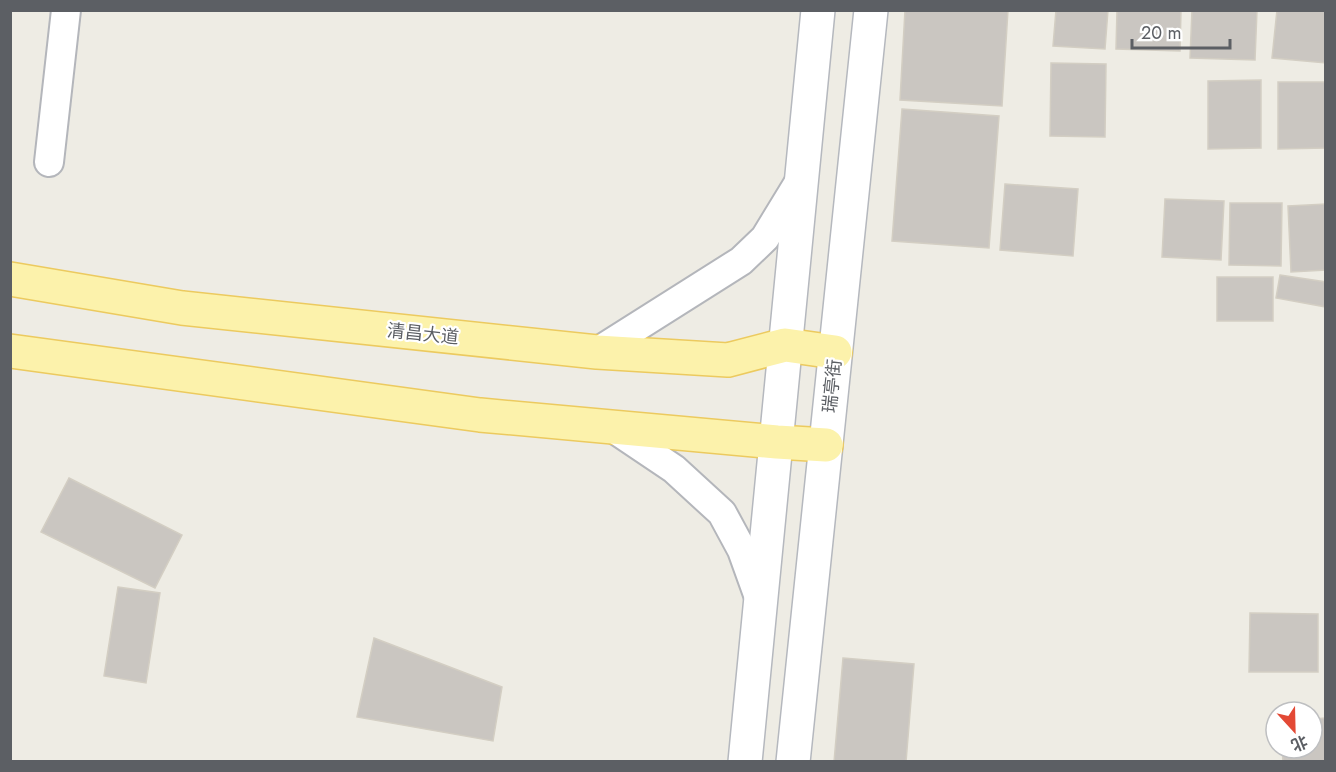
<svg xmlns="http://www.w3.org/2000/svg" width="1336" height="772" font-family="Jost,'Noto Sans SC',sans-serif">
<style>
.building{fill:#cac6c1;stroke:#d3cec3;stroke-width:1.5}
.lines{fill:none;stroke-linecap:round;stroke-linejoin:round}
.minor-casing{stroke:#b4b6bb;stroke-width:32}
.secondary-casing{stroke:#b5b8be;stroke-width:36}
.primary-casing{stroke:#ecca5f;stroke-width:36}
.minor{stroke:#fff;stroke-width:28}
.secondary{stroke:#fff;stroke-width:33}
.primary{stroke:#fcf2ab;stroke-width:33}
.labels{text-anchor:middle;stroke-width:4.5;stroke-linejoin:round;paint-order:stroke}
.street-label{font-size:18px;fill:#5c5f64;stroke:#fff}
</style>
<rect width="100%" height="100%" fill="#eeece4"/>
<g class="building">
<path d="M905,10H1008L1002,106L900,100Z"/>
<path d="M1056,10H1108L1105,49L1053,46Z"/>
<path d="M1117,10H1181L1180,51L1116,49Z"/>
<path d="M1192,10H1257L1255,60L1190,58Z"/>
<path d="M1277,10H1326V63L1272,58Z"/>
<path d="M1051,63L1106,64L1105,137L1050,136Z"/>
<path d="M1261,80V148L1208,149V81Z"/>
<path d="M1278,82H1326V148L1278,149Z"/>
<path d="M902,109L999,116L989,248L892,241Z"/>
<path d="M1005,184L1078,189L1073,256L1000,250Z"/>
<path d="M1165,199L1224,201L1221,260L1162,257Z"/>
<path d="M1230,203H1282L1281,266L1229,265Z"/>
<path d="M1326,204V270L1291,272L1288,206Z"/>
<path d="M1280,275L1326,282V307L1276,298Z"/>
<rect x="1217" y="277" width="56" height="44"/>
<path d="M69,478L182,535L155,588L41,532Z"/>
<path d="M118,587L160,593L146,683L104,676Z"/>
<path d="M1250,613L1318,614V672H1249Z"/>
<path d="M374,638L502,687L493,741L357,717Z"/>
<path d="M843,658L914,664L906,762H834Z"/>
<path d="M1326,718V762H1283L1282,748H1312V719Z"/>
</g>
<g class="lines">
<defs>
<g id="minor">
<path d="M49,162L66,10"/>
<path d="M597,352L741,261L765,238L801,179"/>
<path d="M613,428L674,469L722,513L742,550L760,600"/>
</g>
<g id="secondary">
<path d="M745,762L818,10"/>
<path d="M793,762L871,10"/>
</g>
<g id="primary">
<path d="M10,279L182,308L597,352L728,360L785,345L835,352"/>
<path d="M10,351L480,415L777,442L826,445"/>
</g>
</defs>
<use href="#minor" class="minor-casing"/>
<use href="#secondary" class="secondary-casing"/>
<use href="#primary" class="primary-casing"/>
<use href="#minor" class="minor"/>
<use href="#secondary" class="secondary"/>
<use href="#primary" class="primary"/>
</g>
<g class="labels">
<g class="street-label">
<text transform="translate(423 334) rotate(6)" y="6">清昌大道</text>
<text transform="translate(832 386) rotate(-84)" y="6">瑞亭街</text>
</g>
</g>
<rect width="1336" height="772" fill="none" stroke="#5c5f64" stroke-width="24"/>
<g transform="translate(1294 730) rotate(158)"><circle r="28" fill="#ffffff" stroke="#bebfc1" stroke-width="1.5"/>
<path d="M0-4.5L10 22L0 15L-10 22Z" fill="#e34935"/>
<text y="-9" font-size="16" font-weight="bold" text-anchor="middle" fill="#5c5f64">北</text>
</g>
<path d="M1132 39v9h98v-9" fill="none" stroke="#5c5f64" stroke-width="3"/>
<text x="1141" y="39" font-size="18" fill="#5c5f64" stroke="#ffffff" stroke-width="4.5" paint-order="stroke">20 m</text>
</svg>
